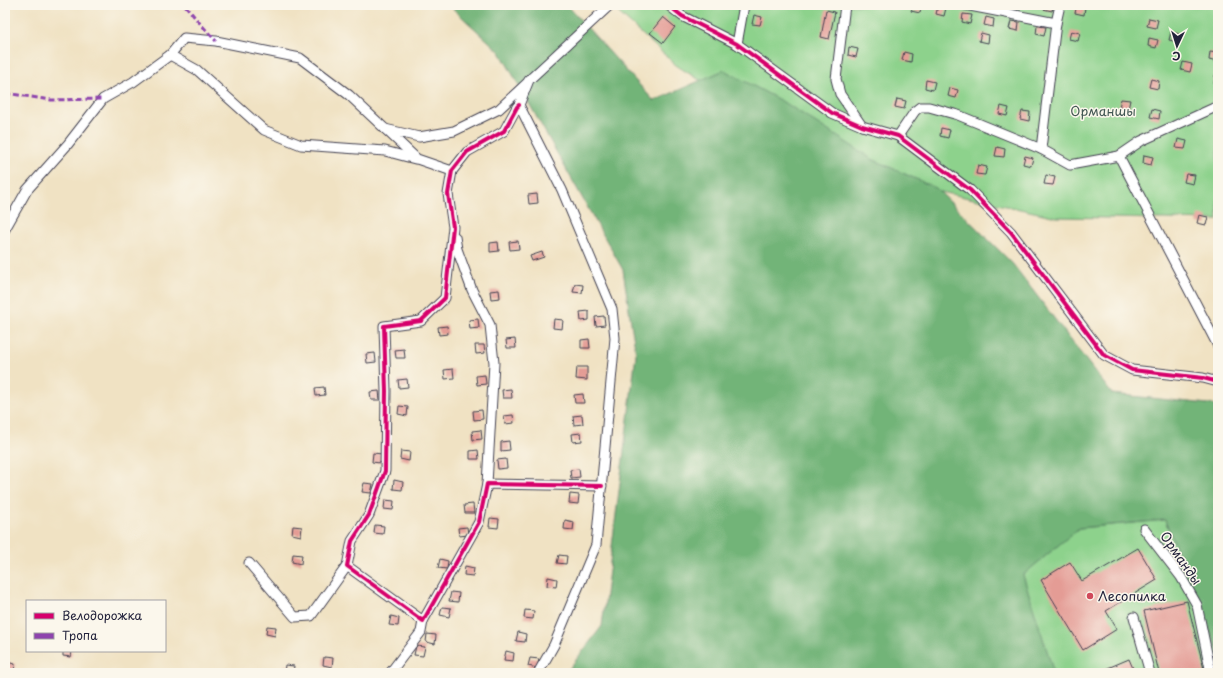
<svg xmlns="http://www.w3.org/2000/svg" width="1223" height="678" font-family="'Playpen Sans',sans-serif">
<style>
.green{fill:#8dd28c;stroke:#587a64}
.forest{fill:#72b478;stroke:#4a6b5a}
.building{fill:#e49c95}
.lines{fill:none;stroke-linecap:round;stroke-linejoin:round}
.minor-casing{stroke:#413f4f;stroke-width:11}
.minor{stroke:#fff;stroke-width:9}
.quiet{stroke:#8e44ad;stroke-width:3;stroke-dasharray:6 3;stroke-linecap:butt}
.cycleway-casing{stroke:#fbf7ec;stroke-width:6}
.cycleway{stroke:#d6006c;stroke-width:4}
.poi-dot{fill:#d1495b;stroke:#fbf7ec;stroke-width:1.5}
.labels{text-anchor:middle;stroke-width:3;stroke-linejoin:round;paint-order:stroke}
.park-label{font-size:13px;fill:#425753;stroke:#fbf7ec}
.street-label{font-size:13px;fill:#22223b;stroke:#fbf7ec}
.poi-label{font-size:13px;fill:#22223b;stroke:#fbf7ec;text-anchor:start}
</style>
<rect width="100%" height="100%" fill="#fbf7ec"/>
<filter id="ink" filterUnits="userSpaceOnUse"><feTurbulence type="fractalNoise" baseFrequency=".025" numOctaves="2"/><feDisplacementMap in="SourceGraphic" scale="8" xChannelSelector="R" yChannelSelector="G"/><feConvolveMatrix kernelMatrix="1 2 1 2 8 2 1 2 1" color-interpolation-filters="sRGB"/></filter>
<filter id="wash" filterUnits="userSpaceOnUse"><feTurbulence type="fractalNoise" baseFrequency=".012" numOctaves="4" result="noise"/><feDisplacementMap in="SourceGraphic" scale="16" xChannelSelector="R" yChannelSelector="G"/><feGaussianBlur stdDeviation="0.9" result="paint"/><feColorMatrix in="noise" values="0 0 0 0 0 0 0 0 0 0 0 0 0 0 0 0 0 1.4 0 .05"/><feComposite in="paint" operator="in"/></filter>
<g filter="url(#wash)">
<rect width="100%" height="100%" fill="#f0e2c3"/>
<g class="green">
<path d="M610,5H1218V220L1057,217L849,172L677,66Z"/>
<path d="M1165,520L1218,651V673H1054L1007,566L1079,528Z"/>
</g>
<path class="forest" d="M449,5H567L654,101L724,70L787,104L872,159L936,188L1012,263L1112,394L1218,405V651L1165,520L1079,528L1023,575L1054,673H566L602,626L636,355L623,270L500,52Z"/>
<g id="blocks">
<g class="building">
<path d="M688,5H697L696,9L687,8Z"/>
<path d="M913,5H922L920,13L911,11Z"/>
<path d="M1044,5H1053L1052,11L1043,9Z"/>
<path d="M1077,5L1085,7L1084,15L1075,13Z"/>
<path d="M938,6L946,8L944,16L936,14Z"/>
<path d="M826,10L835,12L829,39L821,37Z"/>
<path d="M963,14L972,15L970,24L962,22Z"/>
<path d="M754,15L762,17L760,25L752,24Z"/>
<path d="M663,17L675,27L663,43L650,33Z"/>
<path d="M986,17L994,19L993,27L984,25Z"/>
<path d="M1149,18L1158,20L1156,28L1147,26Z"/>
<path d="M1011,21L1019,22L1018,31L1009,29Z"/>
<path d="M1037,26L1046,27L1044,36L1036,34Z"/>
<path d="M1071,31L1080,33L1078,41L1069,39Z"/>
<path d="M1171,32L1179,34L1178,42L1169,40Z"/>
<path d="M981,33L989,35L988,43L979,41Z"/>
<path d="M1149,38L1158,40L1156,48L1148,46Z"/>
<path d="M849,47L858,49L856,57L848,55Z"/>
<path d="M904,52L912,54L911,62L902,60Z"/>
<path d="M1210,52L1218,53L1217,62L1209,60Z"/>
<path d="M1183,62L1192,64L1190,72L1181,70Z"/>
<path d="M1215,75H1218V84L1214,83Z"/>
<path d="M1151,79L1159,81L1158,89L1149,87Z"/>
<path d="M926,80L935,82L933,90L925,88Z"/>
<path d="M950,88L958,90L956,98L948,96Z"/>
<path d="M897,99L906,101L904,109L895,107Z"/>
<path d="M1121,99L1130,100L1128,109L1119,107Z"/>
<path d="M1001,106L1009,108L1007,116L999,114Z"/>
<path d="M1152,109L1160,111L1159,119L1150,117Z"/>
<path d="M1022,111L1030,112L1029,121L1020,119Z"/>
<path d="M941,128L950,130L948,138L940,136Z"/>
<path d="M1178,139L1187,141L1185,149L1176,148Z"/>
<path d="M997,147L1005,149L1004,157L995,156Z"/>
<path d="M1144,155L1153,157L1151,165L1143,163Z"/>
<path d="M1025,156L1033,158L1031,166L1023,164Z"/>
<path d="M978,165L987,167L985,175L976,174Z"/>
<path d="M1186,174L1195,175L1193,184L1184,182Z"/>
<path d="M1046,175L1055,177L1053,185L1044,184Z"/>
<path d="M537,194L538,203L529,204L528,195Z"/>
<path d="M1199,215L1208,217L1206,225L1197,223Z"/>
<path d="M518,241L519,249L510,250L509,242Z"/>
<path d="M498,242L499,251L490,252V243Z"/>
<path d="M542,252L544,257L532,261L530,256Z"/>
<path d="M575,284L583,285L582,293L573,292Z"/>
<path d="M499,290L500,298L491,299L490,291Z"/>
<path d="M589,311V320L581,321L580,312Z"/>
<path d="M604,316L605,325L596,326L595,317Z"/>
<path d="M478,319L479,328L470,329L469,320Z"/>
<path d="M554,319L563,320L562,329L553,328Z"/>
<path d="M447,326L448,334L439,335L438,327Z"/>
<path d="M515,339L516,348H507L506,340Z"/>
<path d="M589,339L590,348H581V340Z"/>
<path d="M475,345H484L485,353L476,354Z"/>
<path d="M404,349L405,358H396L395,350Z"/>
<path d="M375,353L376,362L367,363L366,354Z"/>
<path d="M577,367H587V380L576,379Z"/>
<path d="M453,369L454,378L445,379L444,370Z"/>
<path d="M485,375L486,384L477,385L476,376Z"/>
<path d="M407,379L408,387L399,388L398,380Z"/>
<path d="M324,387L325,395L316,396L315,388Z"/>
<path d="M511,389L512,398H503L502,390Z"/>
<path d="M379,391L380,400H371L370,392Z"/>
<path d="M583,394L584,403H575L574,395Z"/>
<path d="M399,406L408,407L407,416L398,414Z"/>
<path d="M482,410L483,419L474,420L473,411Z"/>
<path d="M513,415L514,423L505,424L504,416Z"/>
<path d="M582,415L583,424L574,425L573,416Z"/>
<path d="M481,430L482,439L473,440L472,431Z"/>
<path d="M581,433L582,441L573,442L572,434Z"/>
<path d="M509,441L510,450L501,451V442Z"/>
<path d="M478,450L479,459H470V451Z"/>
<path d="M401,451L410,452L409,461L400,459Z"/>
<path d="M373,453L382,454L380,463L372,462Z"/>
<path d="M506,459L507,468L498,469L497,460Z"/>
<path d="M579,469L580,477L571,478L570,470Z"/>
<path d="M394,480L403,482L402,490L393,489Z"/>
<path d="M364,483L373,484L371,493L362,492Z"/>
<path d="M570,494L579,495L578,504L569,503Z"/>
<path d="M385,500L394,501L393,510L384,509Z"/>
<path d="M473,504L474,513H465L464,505Z"/>
<path d="M490,518L499,519L498,528L489,527Z"/>
<path d="M565,520L574,522L573,530L564,529Z"/>
<path d="M375,525L384,526L383,534L374,533Z"/>
<path d="M293,526L302,527L301,536L292,534Z"/>
<path d="M467,527L468,535L459,536L458,528Z"/>
<path d="M1138,548L1157,580L1106,611L1117,629L1083,650L1041,580L1070,562L1082,581Z"/>
<path d="M293,554L302,555L301,564L292,562Z"/>
<path d="M559,555L567,556L566,564L557,563Z"/>
<path d="M440,559L448,561L447,569L438,568Z"/>
<path d="M465,566L474,568L473,576L464,575Z"/>
<path d="M548,577L557,579L556,587L547,586Z"/>
<path d="M451,592L459,593L458,602L449,601Z"/>
<path d="M1187,601L1205,673H1159L1144,611Z"/>
<path d="M442,607L451,608L449,617L440,615Z"/>
<path d="M525,610L534,611L533,619L524,618Z"/>
<path d="M391,616L399,618L398,626L389,625Z"/>
<path d="M267,626L276,627L275,636L266,634Z"/>
<path d="M518,632L526,634L525,642L516,641Z"/>
<path d="M427,634L436,635L435,644L426,642Z"/>
<path d="M416,646L425,647L423,656L414,655Z"/>
<path d="M63,651H72L71,657L63,656Z"/>
<path d="M506,651L514,653L513,661L504,660Z"/>
<path d="M324,657L333,658L332,667L323,665Z"/>
<path d="M530,658L539,659L537,668L528,666Z"/>
<path d="M1129,659L1135,673H1096Z"/>
<path d="M6,662L15,664L14,672L5,671Z"/>
<path d="M285,665L294,666L293,673H284Z"/>
</g>
</g>
</g>
<g filter="url(#ink)">
<use href="#blocks" fill-opacity="0" stroke="#413f4f" stroke-width="1"/>
<g class="lines">
<defs>
<g id="minor">
<path d="M668,5L682,16L737,44L832,113L862,126L898,136L970,190L1011,232L1104,355L1132,370L1203,378L1218,382"/>
<path d="M845,5L836,79L840,94L862,126"/>
<path d="M965,5L1056,23"/>
<path d="M737,44L744,5"/>
<path d="M170,55L197,70L264,130L301,145L385,151L415,159"/>
<path d="M519,105L517,107L504,131L467,152L452,171L448,194L453,227L445,298L421,321L384,326L386,391L385,471L369,515L352,541L347,566L423,621L479,522L487,484L602,486"/>
<path d="M385,129L419,137L454,131L499,109L527,83"/>
<path d="M898,136L915,111L920,107H929L958,115L1041,149L1070,165L1119,156L1141,141L1218,106"/>
<path d="M1041,149L1056,23L1060,5"/>
<path d="M1119,156L1218,346"/>
<path d="M5,229L27,190L68,144L103,99L133,82L170,55L184,38L216,41L300,58L349,95L417,159L452,171"/>
<path d="M455,237L457,249L472,290L490,325L494,363L487,484"/>
<path d="M1144,529L1181,577L1197,605L1211,673"/>
<path d="M249,563L295,617L311,616L347,566"/>
<path d="M1134,617L1150,673"/>
<path d="M390,673L421,632L423,621"/>
<path d="M538,673L554,645L596,545L615,338L612,309L562,190L519,105L529,80L610,5"/>
</g>
</defs>
<use href="#minor" class="minor-casing"/>
<use href="#minor" class="minor"/>
<g class="quiet">
<path d="M185,5L197,20L216,41"/>
<path d="M5,93L51,100L103,99"/>
</g>
<defs>
<g id="cycleway">
<path d="M668,5L682,16L737,44L832,113L862,126L898,136L970,190L1011,232L1104,355L1132,370L1203,378L1218,382"/>
<path d="M519,105L517,107L504,131L467,152L452,171L448,194L453,227L445,298L421,321L384,326L386,391L385,471L369,515L352,541L347,566L423,621L479,522L487,484L602,486"/>
</g>
</defs>
<use href="#cycleway" class="cycleway-casing"/>
<use href="#cycleway" class="cycleway"/>
</g>
</g>
<circle class="poi-dot" cx="1090" cy="596" r="4"/>
<g class="labels">
<g class="park-label">
<text x="1103" y="116">Орманшы</text>
</g>
<g class="street-label">
<text transform="translate(1181 558) rotate(55)" y="5">Орманды</text>
</g>
<g class="poi-label">
<text x="1098" y="601">Лесопилка</text>
</g>
</g>
<rect width="1223" height="678" fill="none" stroke="#fbf7ec" stroke-width="20"/>
<rect x="26" y="600" width="140" height="52" fill="#fbf7ec" stroke="#a4a2a5"/>
<rect x="34" y="613" width="20" height="6" fill="#d6006c" stroke="#a4a2a5"/>
<text x="62" y="620" font-size="12" fill="#22223b">Велодорожка</text>
<rect x="34" y="633" width="20" height="6" fill="#8e44ad" stroke="#a4a2a5"/>
<text x="62" y="640" font-size="12" fill="#22223b">Тропа</text>
<g transform="translate(1177 46) rotate(184)" stroke="#fbf7ec" stroke-width="3" paint-order="stroke">
<path d="M0-3L7 15L0 10L-7 15Z" fill="#22223b"/>
<text y="-6" font-size="11" font-weight="bold" text-anchor="middle" fill="#22223b">С</text>
</g>
</svg>
